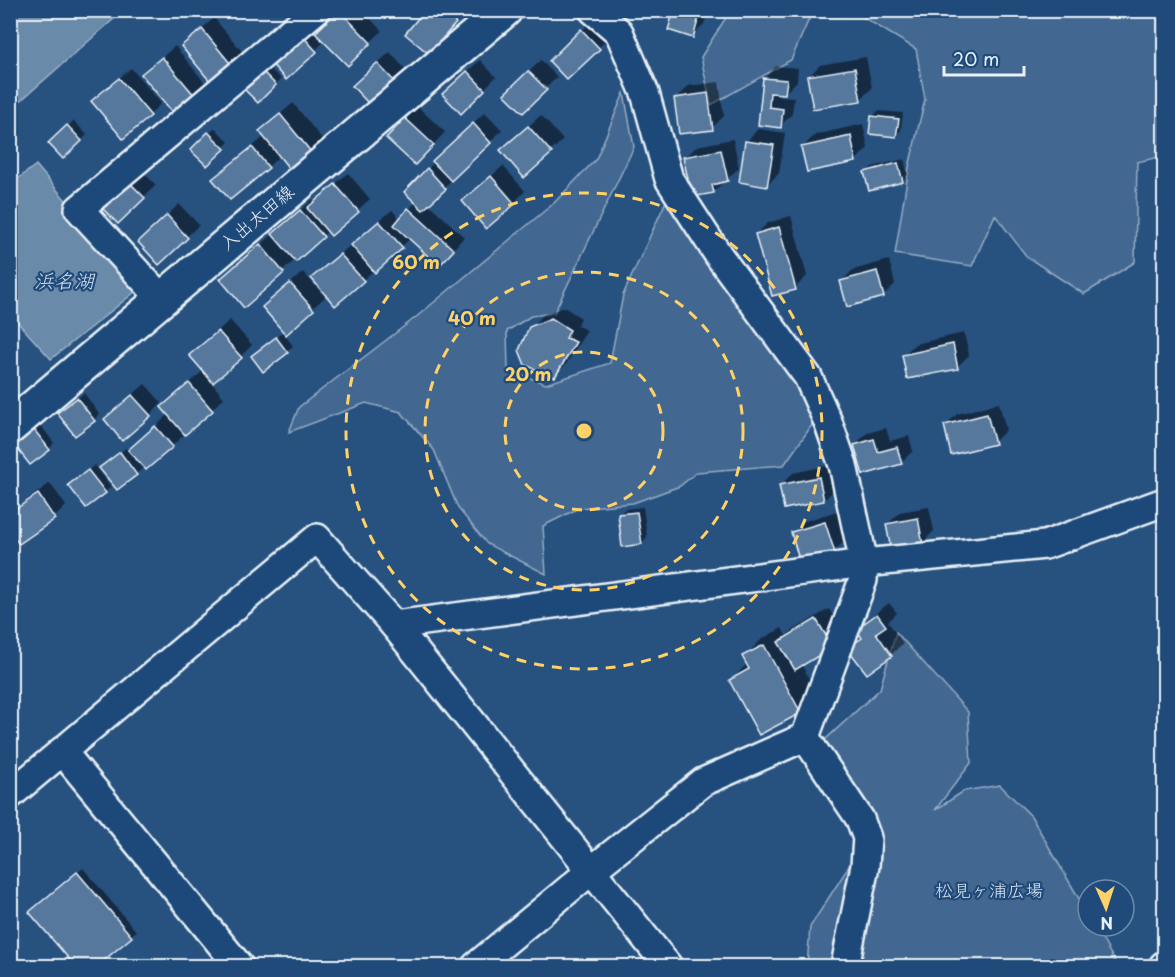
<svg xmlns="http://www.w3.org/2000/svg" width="1175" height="977" font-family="'Playpen Sans','Klee One',sans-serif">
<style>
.green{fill:#436891;stroke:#96acc4;stroke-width:1.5}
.water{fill:#6b8aaa;stroke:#9db3c9;stroke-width:1.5}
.shadow{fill:#0007}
.building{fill:#57789d;stroke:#e8f1f8;stroke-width:1.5}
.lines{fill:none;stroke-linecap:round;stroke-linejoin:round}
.minor-casing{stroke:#e8f1f8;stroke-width:32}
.secondary-casing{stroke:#e8f1f8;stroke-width:38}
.minor{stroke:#1f4a7a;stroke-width:27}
.secondary{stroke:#1f4a7a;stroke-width:33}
.ring{fill:none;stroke:#ffd166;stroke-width:3;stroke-dasharray:10 8}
.labels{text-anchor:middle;stroke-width:4.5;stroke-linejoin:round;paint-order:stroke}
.street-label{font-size:18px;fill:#e8f1f8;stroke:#1f4a7a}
.park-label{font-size:18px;fill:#d8e3ee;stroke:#1f4a7a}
.water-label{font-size:20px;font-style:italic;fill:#d5e2ec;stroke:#1f4a7a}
.centre{fill:#ffd166;stroke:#1f4a7a;stroke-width:3}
.ring-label{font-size:18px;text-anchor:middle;font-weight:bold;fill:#ffd166;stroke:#1f4a7a;stroke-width:4.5;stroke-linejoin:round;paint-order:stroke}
</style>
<rect width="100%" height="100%" fill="#27517f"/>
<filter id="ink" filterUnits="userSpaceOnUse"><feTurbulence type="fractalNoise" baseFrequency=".0167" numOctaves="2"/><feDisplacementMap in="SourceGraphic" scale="12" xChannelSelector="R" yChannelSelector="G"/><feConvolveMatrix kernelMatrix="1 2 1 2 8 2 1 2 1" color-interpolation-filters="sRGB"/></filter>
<g filter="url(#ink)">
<g class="green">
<path d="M730,11H1164V156L1137,162L1135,262L1084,294L1027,257L995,215L972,266L895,254L909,167L925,99L916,49L861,16L810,17L791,60L711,105L701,57Z"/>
<path d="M624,93L634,147L554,313L531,316L507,331L508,370L546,384L610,363L623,295L668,197L785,345L817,418L784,465L697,472L680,486L633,503L579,508L543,526L546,574L487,544L458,508L434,450L401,412L366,403L289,432L299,407L415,318L554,203L596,159Z"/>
<path d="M896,632L968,712L971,763L935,810L964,791L1000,785L1031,816L1088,914V926H1095L1115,962L1112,966H807L810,927L867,838L813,751L880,689Z"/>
</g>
<g class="water">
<path d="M11,10H123V11L11,109Z"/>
<path d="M36,165L140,288L51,359L11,315V184Z"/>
</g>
<g class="shadow">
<path d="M340,10H362L382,31L348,64L325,41L286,78L272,62L314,24L320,30Z"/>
<path d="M427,10H467L441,40Z"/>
<path d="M676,10H709L704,24L692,36Z"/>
<path d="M214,18L245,55L233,67L183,46Z"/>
<path d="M594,19L610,36L567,78L551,61Z"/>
<path d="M175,46L205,83L194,95L143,74Z"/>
<path d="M390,52L405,69L393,80L366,74Z"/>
<path d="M866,57L872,88L860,100L808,77L820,65Z"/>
<path d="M480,60L496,77L461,112L456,82Z"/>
<path d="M541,60L557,77L523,111L506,94Z"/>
<path d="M266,65L281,79L258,101L244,87Z"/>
<path d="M776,66L798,68L797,81L785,93L780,92V96L794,97L792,114L780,126L759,124L764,78Z"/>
<path d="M131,68L161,103L150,115L105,90Z"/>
<path d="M719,82L724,116L712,128L676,98L688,86Z"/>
<path d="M293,103L323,140L311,152L280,155L268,167L214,179L265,136L261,131Z"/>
<path d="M418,107L445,132L427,152L388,138Z"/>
<path d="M878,111L903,113L901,130L896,136L873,116Z"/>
<path d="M485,112L502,130L428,203L464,237L451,252L411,238L363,280L325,267L392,210L400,219L416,202L407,192L446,149Z"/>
<path d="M541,115L563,140L524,176L502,150Z"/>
<path d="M74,121L87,135L63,157L55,137Z"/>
<path d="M863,124L868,148L856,160L808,170L803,147L815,135Z"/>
<path d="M215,128L229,142L207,164L192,150Z"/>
<path d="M758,129L785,133L779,173L767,185L747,141Z"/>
<path d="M733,139L739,168L713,192L685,158L697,146Z"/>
<path d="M904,159L908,175L902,181L866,172L872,167Z"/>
<path d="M503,166L525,191L514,203L476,189Z"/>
<path d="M142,171L156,185L118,222L104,208Z"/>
<path d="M348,173L370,199L331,234L328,231L244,305L222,279L313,199L315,202Z"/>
<path d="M179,204L199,225L159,263L152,230Z"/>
<path d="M791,216L807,276L795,288L756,234L768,223Z"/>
<path d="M889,260L895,284L883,296L841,282L853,270Z"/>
<path d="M303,272L325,297L284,334L293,346L263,370L258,351L284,331L264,307Z"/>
<path d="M564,307L581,318L577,326L587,330L567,363L555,375L531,328L543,315Z"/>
<path d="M230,320L252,345L240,357L206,376L224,398L172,446L133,457L142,469L136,474L107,462L126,448L129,452L169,414L175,396L204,370L203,344Z"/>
<path d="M964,333L969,355L957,367L903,356L915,344Z"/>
<path d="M145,384L162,403L150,415L117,408Z"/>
<path d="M84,393L99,414L94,420L65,408Z"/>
<path d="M999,403L1006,430L994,442L945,426L957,414Z"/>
<path d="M39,423L54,443L49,449L20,437Z"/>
<path d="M886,428L890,441L909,436L913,451L901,462L855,445L867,433Z"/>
<path d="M95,465L111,487L105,492L76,480Z"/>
<path d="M831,465L836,488L824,500L781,485L793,473Z"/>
<path d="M50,483L66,506L54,518L18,543L20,545L10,554V513Z"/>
<path d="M643,507L647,537L642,543L619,515L625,509Z"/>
<path d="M929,507L934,531L922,543L888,524L900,512Z"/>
<path d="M837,511L846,540L834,551L793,533L805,521Z"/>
<path d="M10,592L20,606L10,616Z"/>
<path d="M889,603L897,613L888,622L903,643L892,654L867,672L849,648L862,635L858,629L870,618Z"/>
<path d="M829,609L844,634L802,665L817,694L800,712L731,680L748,663L744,657L762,639L782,628L786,636L792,631Z"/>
<path d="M83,868L136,931L95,966H77L31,912Z"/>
</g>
<g class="building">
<path d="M339,10L371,43L348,66L315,33Z"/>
<path d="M381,10H397L390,18Z"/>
<path d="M425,10H442L456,23L429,54L405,34Z"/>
<path d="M674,10H701L693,38L668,30Z"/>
<path d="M202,29L234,68L213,85L181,46Z"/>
<path d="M581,29L600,49L567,80L549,61Z"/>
<path d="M301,34L317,52L286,80L270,62Z"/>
<path d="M162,57L195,96L173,113L141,74Z"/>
<path d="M377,63L394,81L369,104L352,86Z"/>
<path d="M855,68L861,101L813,109L807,76Z"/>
<path d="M260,69L276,85L258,103L242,87Z"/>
<path d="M467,71L485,90L461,114L442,94Z"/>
<path d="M528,71L547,90L523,113L504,94Z"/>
<path d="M119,78L151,116L123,139L91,101Z"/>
<path d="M763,78L787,80L785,94L770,93L769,107L783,109L781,128L758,125Z"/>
<path d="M708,93L713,130L679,134L674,98Z"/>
<path d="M280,114L312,153L291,171L259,131Z"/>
<path d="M871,116L899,119L896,137L869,134Z"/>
<path d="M405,118L434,145L415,165L386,138Z"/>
<path d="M473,123L491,143L451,181L432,161Z"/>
<path d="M67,125L82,141L63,159L48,143Z"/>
<path d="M528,126L552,153L524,178L500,150Z"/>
<path d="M208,132L225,149L207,166L190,150Z"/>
<path d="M851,136L856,162L807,172L801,147Z"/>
<path d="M745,141L774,145L767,187L739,182Z"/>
<path d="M252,147L269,168L230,200L212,179Z"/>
<path d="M721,150L728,181L712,185L714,193L692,197L683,157Z"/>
<path d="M898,163L903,182L869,191L864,172Z"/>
<path d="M427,168L446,189L423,210L404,192Z"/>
<path d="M491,176L515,204L486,229L462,201Z"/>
<path d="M129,182L145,198L118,224L102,208Z"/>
<path d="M335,184L359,212L331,236L307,208Z"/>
<path d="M408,208L454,250L439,266L394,225Z"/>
<path d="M300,210L324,237L296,262L272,234Z"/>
<path d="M167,215L188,238L159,265L138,242Z"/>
<path d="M379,221L403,248L375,273L351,245Z"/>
<path d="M779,227L796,290L772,296L755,234Z"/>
<path d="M260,244L284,273L244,308L220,279Z"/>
<path d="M340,254L364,281L335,306L311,278Z"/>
<path d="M877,271L884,297L847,307L840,281Z"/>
<path d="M290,283L314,310L286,335L262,307Z"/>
<path d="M551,318L570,330L566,338L576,342L555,377L525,365L519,350L529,327Z"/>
<path d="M218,331L242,358L213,383L189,355Z"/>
<path d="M276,337L288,353L263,372L251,356Z"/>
<path d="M953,344L958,369L907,379L902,355Z"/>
<path d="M189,383L213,411L185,435L161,407Z"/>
<path d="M132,395L151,416L122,441L104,419Z"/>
<path d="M77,398L95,421L75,436L57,413Z"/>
<path d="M987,414L995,444L951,455L944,425Z"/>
<path d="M155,426L173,447L146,470L128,450Z"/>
<path d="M32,427L50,450L30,465L12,442Z"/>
<path d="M874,439L878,452L897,447L902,464L863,475L854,445Z"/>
<path d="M120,452L137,475L117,490L99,468Z"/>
<path d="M88,470L106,493L86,508L68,485Z"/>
<path d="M819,477L824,501L784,509L779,485Z"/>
<path d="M38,494L55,519L19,544L10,533V513Z"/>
<path d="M637,512L642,544L622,547L618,514Z"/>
<path d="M918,518L923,545L891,550L886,524Z"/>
<path d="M825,522L835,553L800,563L791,532Z"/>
<path d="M877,614L886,626L876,633L892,656L867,674L847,648L862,638L856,629Z"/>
<path d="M816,619L833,647L795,670L778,642Z"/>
<path d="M764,645L801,713L759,735L729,680L749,669L742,656Z"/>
<path d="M77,872L132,937L97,966H75L29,912Z"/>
</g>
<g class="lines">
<defs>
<g id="minor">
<path d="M161,298L79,209L316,10"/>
<path d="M394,625L864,563L1045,545L1164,502"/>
<path d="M805,737L860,819L867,838L865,866L845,966"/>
<path d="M62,751L239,966"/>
<path d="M10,795L317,538L394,625L668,966"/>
<path d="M476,966L592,870L703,782L805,737L863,580L864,563L843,465L828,422L808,377L719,256L669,179L645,93L619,32L593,10"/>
<path d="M1163,966L1164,965"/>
</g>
<path id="secondary" d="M10,427L505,10"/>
</defs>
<use href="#minor" class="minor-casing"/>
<use href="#secondary" class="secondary-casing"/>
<use href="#minor" class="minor"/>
<use href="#secondary" class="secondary"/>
</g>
</g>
<g class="ring">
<circle cx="584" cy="431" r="79"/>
<circle cx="584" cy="431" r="159"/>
<circle cx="584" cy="431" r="238"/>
</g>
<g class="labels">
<g class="street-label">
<text transform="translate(257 218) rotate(-40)" y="6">入出太田線</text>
</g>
<g class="park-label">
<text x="989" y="897">松見ヶ浦広場</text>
</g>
<g class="water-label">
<text x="64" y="288">浜名湖</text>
</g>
</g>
<circle cx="584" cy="431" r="9" class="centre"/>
<g class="ring-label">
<text x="416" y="269">60 m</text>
<text x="472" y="325">40 m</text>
<text x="528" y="381">20 m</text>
</g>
<rect width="1175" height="977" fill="none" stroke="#1f4a7a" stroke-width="36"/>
<rect x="18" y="18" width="1139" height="941" fill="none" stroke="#e8f1f8" stroke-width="2" filter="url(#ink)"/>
<g transform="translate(1106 908) rotate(177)"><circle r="28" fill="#1f4a7a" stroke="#6f8dac" stroke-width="1.5"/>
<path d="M0-4.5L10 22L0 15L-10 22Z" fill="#ffd166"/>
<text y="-9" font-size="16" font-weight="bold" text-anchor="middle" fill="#e8f1f8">N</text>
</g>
<path d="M944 66v9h80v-9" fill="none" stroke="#e8f1f8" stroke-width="3"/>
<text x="953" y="66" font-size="18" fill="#e8f1f8" stroke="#1f4a7a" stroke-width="4.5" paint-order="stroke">20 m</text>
</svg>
